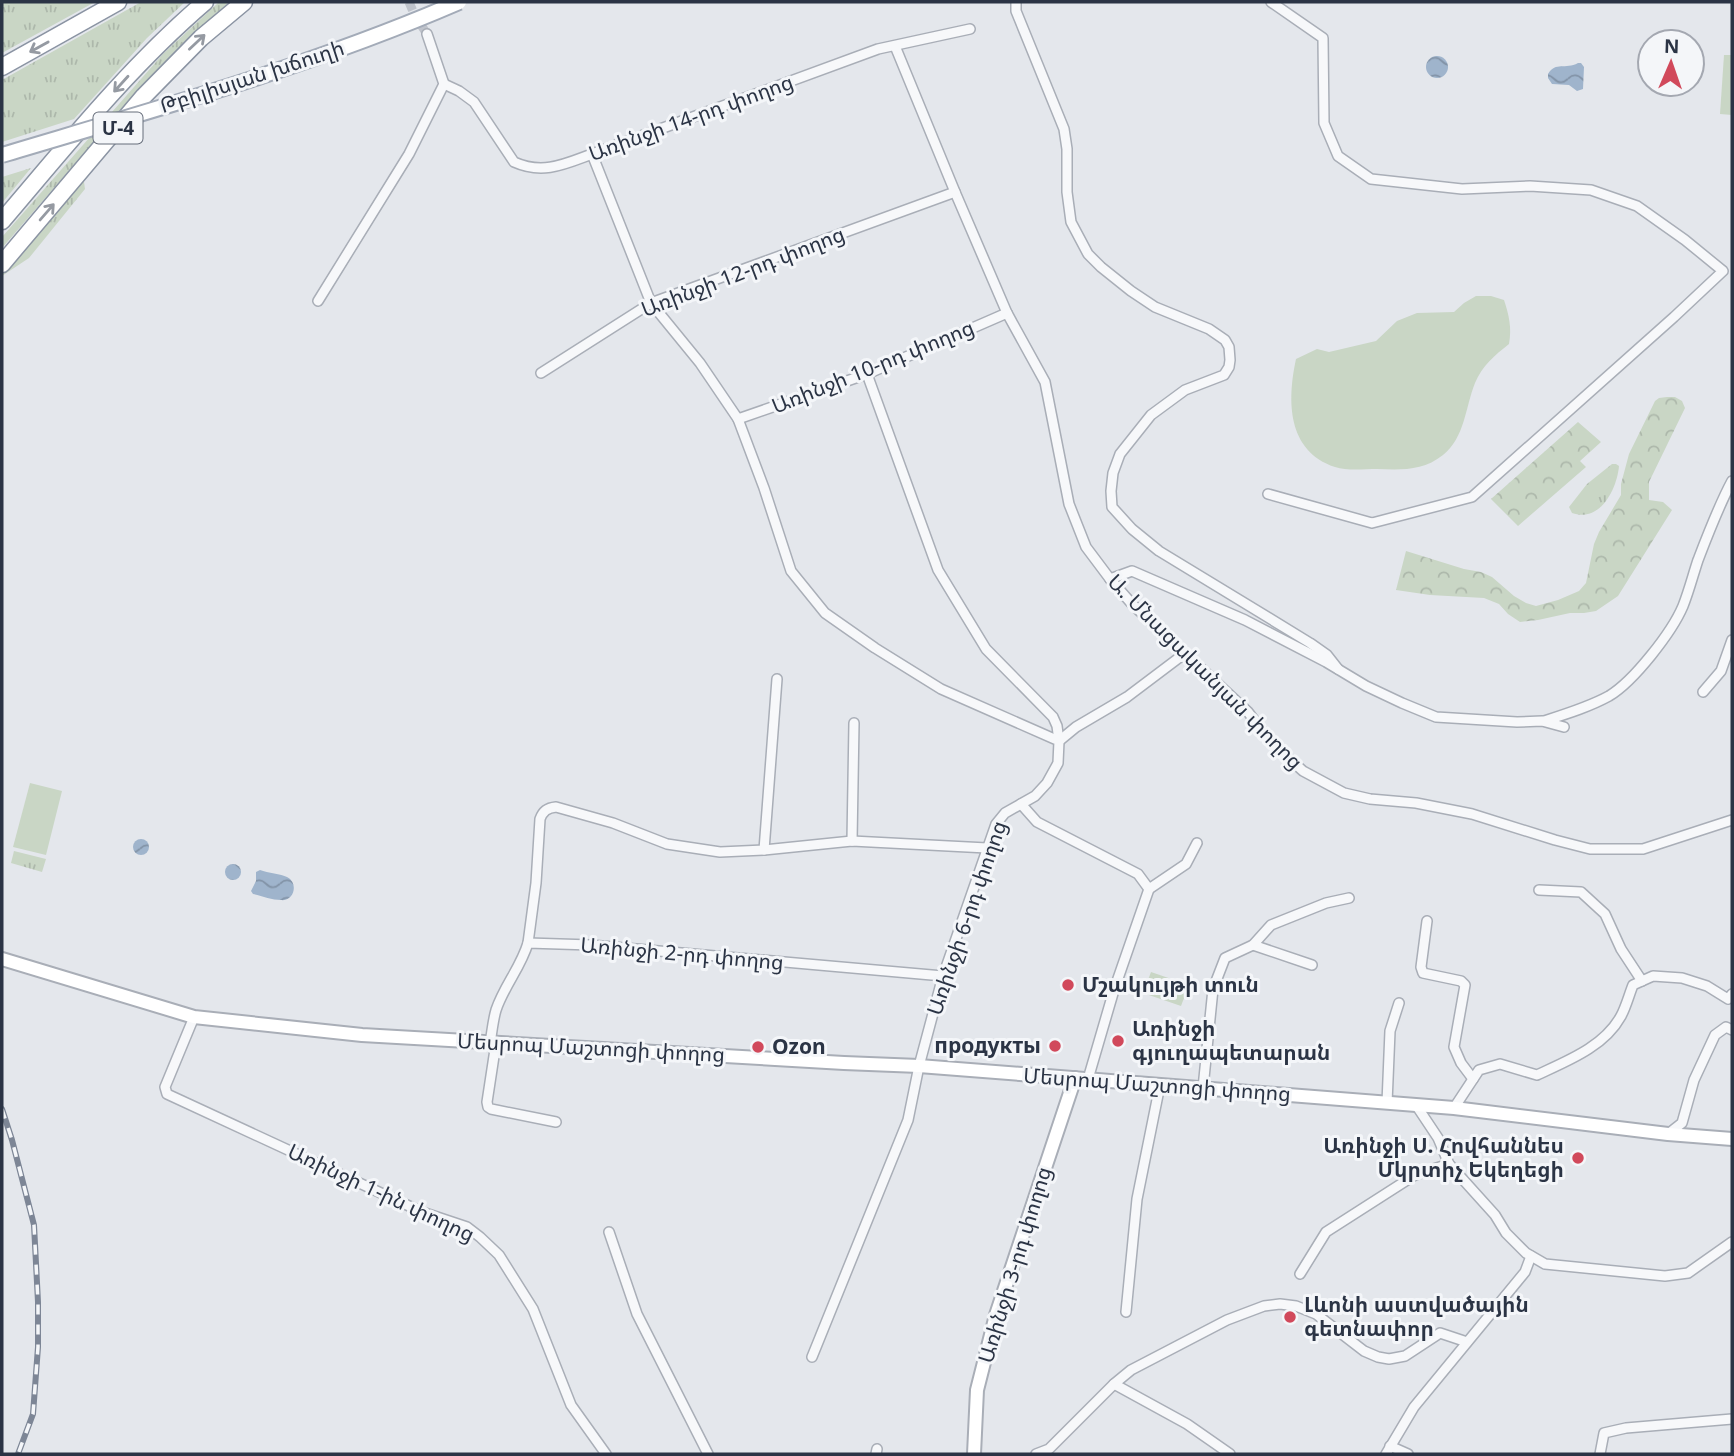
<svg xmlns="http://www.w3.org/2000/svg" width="1734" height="1456" font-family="'Noto Sans','Noto Sans Armenian',sans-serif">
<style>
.grass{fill:url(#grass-tufts)}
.forest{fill:url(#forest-crowns)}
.park{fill:#c9d6c5}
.water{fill:url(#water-waves)}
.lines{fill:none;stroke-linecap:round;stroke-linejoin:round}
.street-tunnel{stroke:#bfc3cb;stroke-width:9;stroke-dasharray:9 4.5;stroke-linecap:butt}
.street-casing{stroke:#a9aeb7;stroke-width:12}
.secondary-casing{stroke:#a9aeb7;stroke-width:16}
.highway-casing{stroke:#8b94a3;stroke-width:19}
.street{stroke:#f7f8fa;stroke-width:9}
.secondary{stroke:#fff;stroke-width:12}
.highway{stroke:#fff;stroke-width:16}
.rail-casing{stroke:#7d8696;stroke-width:6}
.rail{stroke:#f4f6f9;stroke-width:3.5;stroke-dasharray:10;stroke-linecap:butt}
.primary-bridge-casing{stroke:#a3abb8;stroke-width:18;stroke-linecap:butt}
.primary-bridge{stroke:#fff;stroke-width:14}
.oneway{stroke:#959aa2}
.poi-dot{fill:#d1495b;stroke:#f4f6f9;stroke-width:2.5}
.labels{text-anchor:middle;stroke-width:6;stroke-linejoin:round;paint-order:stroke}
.shield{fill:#f4f6f9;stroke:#676e7b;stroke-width:2}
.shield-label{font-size:19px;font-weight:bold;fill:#2b3445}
.street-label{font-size:21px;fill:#2b3445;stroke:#f4f6f9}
.poi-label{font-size:21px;font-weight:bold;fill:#2b3445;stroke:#f4f6f9;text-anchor:start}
</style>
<defs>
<pattern id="grass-tufts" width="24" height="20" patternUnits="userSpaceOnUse" patternTransform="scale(1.75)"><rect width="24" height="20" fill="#c9d6c5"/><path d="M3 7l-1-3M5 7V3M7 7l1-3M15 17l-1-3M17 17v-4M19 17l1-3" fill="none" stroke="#adb8ab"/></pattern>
<pattern id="forest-crowns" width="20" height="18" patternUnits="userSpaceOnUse" patternTransform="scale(1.75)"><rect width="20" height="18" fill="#c9d6c5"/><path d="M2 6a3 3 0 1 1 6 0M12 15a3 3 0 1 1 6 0" fill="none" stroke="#adb8ab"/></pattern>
<pattern id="water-waves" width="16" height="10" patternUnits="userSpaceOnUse" patternTransform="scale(1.75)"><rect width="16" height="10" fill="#9fb4cc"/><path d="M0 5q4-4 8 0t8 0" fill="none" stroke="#8293a7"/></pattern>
</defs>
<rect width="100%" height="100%" fill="#e4e7ec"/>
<g class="grass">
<path d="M2,2H95L2,53Z"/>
<path d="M141,2H185L147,38L74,119L2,142V80Z"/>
<path d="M219,2H229L185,41L151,76L2,248V237L163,54Z"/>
<path d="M31,168L2,203V177Z"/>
<path d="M82,181L84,182L85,189L29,258L2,276V273Z"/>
<path d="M1612,464H1616L1619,466C1617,489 1600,523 1572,513L1569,507L1587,484Z"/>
<path d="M14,851L46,859L42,872L11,863Z"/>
<path d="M1151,972L1189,985L1181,1006L1143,993Z"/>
</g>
<g class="forest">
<path d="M1667,397H1675L1682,401L1685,408L1649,482V500L1663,502L1672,510L1618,596L1596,611L1584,613H1570L1538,620L1520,622L1508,614L1499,604L1484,598L1430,595L1396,590L1406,551L1464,569L1481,572L1492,577L1514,596L1526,603L1536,606L1558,600L1579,591L1586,583L1594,544L1599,532L1621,495V484L1629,454L1655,401L1659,398Z"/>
<path d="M1578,422L1601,442L1580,461L1586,467L1518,526L1491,499Z"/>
</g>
<g class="park">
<path d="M1724,55H1732V115L1720,114Z"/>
<path d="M1476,296H1491L1504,300C1509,315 1512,328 1509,344C1495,355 1482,366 1475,383C1465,408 1465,437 1443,455C1423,471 1401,470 1377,469C1364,469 1347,471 1335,467C1287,451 1287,401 1296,359L1317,349L1329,352L1376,341L1397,321L1417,313L1454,312L1464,303Z"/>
<path d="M30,783L62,791L46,855L13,847Z"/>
</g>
<g class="water">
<circle cx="1437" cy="67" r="11"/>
<path d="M1578,63H1581L1584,67L1583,89L1577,91L1569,85L1552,84L1548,78V74C1556,61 1565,70 1578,63Z"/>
<circle cx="141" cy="847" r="8"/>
<circle cx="233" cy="872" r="8"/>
<path d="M260,870C268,873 281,874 287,877C299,883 294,902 281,900C272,900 262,896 253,894L251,891L256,881V872Z"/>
</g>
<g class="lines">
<path class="street-tunnel" d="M409,2L415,16L427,34"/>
<defs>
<g id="street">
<path d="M1016,2V11L1064,129L1067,149V192L1071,222L1088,254L1101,267L1131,291L1155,307L1209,329L1225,340L1229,347L1230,360L1229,367L1224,375L1185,390L1151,415L1120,454L1113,473L1111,491L1112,507L1132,529L1159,551L1310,643L1327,655L1338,669"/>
<path d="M895,46L955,192L1007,313L1045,382L1069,504L1086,547L1110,579L1132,604L1248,712L1271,742L1303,771L1344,793L1370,799L1416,803L1472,814L1555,840L1590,849H1643L1732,820"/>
<path d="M444,84L459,91L474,102L514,162C543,175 565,164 592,154L878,49L970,29"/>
<path d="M592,154L651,303L700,363L738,419L764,488L791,571L825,613L875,648L941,689L1059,741L1058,763L1047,783L1035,796L1005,813L996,824L943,976L919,1066L908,1120L812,1357"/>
<path d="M318,301L409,154L444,84L427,34"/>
<path d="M541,373L651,303L955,192"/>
<path d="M867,374L938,570L986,649L1053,717L1057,726L1059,741"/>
<path d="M738,419L867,374L1007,313"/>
<path d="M1268,494L1372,523L1472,497L1674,317L1723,271L1685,240L1637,206L1591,190L1530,186L1462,189L1371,179L1338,156L1324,123L1323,38L1271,2"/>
<path d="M1110,579L1132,571L1245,620L1326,662L1366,686L1402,703L1436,717L1517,722L1542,721L1564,727"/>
<path d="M1703,692L1721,671L1732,640"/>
<path d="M1544,721C1566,714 1589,707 1609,696C1634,681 1672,632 1683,606C1689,591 1693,575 1698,560C1708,534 1719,505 1732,481"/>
<path d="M1059,741L1076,727L1127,697L1184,654"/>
<path d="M1021,804L1037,822L1138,874L1149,889L1114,990L1088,1079"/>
<path d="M852,841L854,723"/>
<path d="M764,850L777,679"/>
<path d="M1149,889L1186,864L1197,843"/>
<path d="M1539,890L1581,892L1605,914L1621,949L1642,981"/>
<path d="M1427,921L1421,967L1423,973L1461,981L1465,985L1454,1047L1461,1063L1473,1079"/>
<path d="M528,943L536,883L540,819C543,811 547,808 556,807L613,823L667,844L720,852L764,850L852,841L987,848"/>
<path d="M1253,945L1312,965"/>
<path d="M194,1017L165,1087L167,1094L422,1212L467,1227L480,1237L499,1255L533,1309L571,1405L606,1454"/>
<path d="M490,1043C492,1032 493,1020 496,1010C504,986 521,967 528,943L591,945L943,976"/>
<path d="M496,1043L487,1102L488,1107L491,1109L556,1122"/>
<path d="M1203,1088L1213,989L1225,958L1253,945L1271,925L1326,903L1349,898"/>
<path d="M1387,1103L1390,1031L1399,1003"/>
<path d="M1416,1105L1438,1138L1449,1164L1495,1215L1506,1233L1526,1253L1545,1264L1665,1276L1688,1273L1732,1242"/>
<path d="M1454,1108L1479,1070L1500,1064L1537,1075C1567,1061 1604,1047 1621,1016C1626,1007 1629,995 1633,985L1653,976L1682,978L1707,986L1728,999L1732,994"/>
<path d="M1668,1134L1682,1123L1694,1080L1715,1035L1726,1027L1732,1030"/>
<path d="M609,1232L637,1314L708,1454"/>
<path d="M1300,1274L1326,1232L1415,1175L1449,1164"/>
<path d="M1126,1312L1137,1199L1160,1085"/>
<path d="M1114,1384L1187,1424L1230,1454"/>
<path d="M1390,1446L1408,1454"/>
<path d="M876,1454L877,1449"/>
<path d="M1036,1454L1049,1449L1114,1384L1131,1370L1227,1320L1264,1306L1280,1304L1296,1306L1316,1314L1364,1351L1378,1357L1389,1359L1405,1356L1440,1333L1467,1342"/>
<path d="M1386,1454L1414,1407L1525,1272L1531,1256"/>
<path d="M1600,1454L1604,1433L1626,1428L1732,1419"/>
</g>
<g id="secondary">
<path d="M2,959L194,1017L362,1035L844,1063L919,1066L1454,1108L1668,1134L1732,1139"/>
<path d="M974,1454L977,1390L996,1315L1075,1078"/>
</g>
<g id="highway">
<path d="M2,67L118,2"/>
<path d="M2,221C66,146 129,67 205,2"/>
<path d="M2,264L144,96L201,38L244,2"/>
</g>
</defs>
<use href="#street" class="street-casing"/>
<use href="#secondary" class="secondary-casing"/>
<use href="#highway" class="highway-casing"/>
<use href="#street" class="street"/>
<use href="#secondary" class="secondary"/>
<use href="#highway" class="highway"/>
<defs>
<path id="rail" d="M2,1109L12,1140L34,1225L38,1302V1347L33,1414L18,1454"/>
</defs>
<use href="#rail" class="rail-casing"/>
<use href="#rail" class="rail"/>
<defs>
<path id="primary-bridge" d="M2,155C156,109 311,66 459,2"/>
</defs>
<use href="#primary-bridge" class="primary-bridge-casing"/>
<use href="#primary-bridge" class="primary-bridge"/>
</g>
<defs><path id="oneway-shaft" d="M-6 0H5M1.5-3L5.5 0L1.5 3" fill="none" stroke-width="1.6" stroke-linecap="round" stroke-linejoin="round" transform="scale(1.75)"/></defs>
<g class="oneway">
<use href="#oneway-shaft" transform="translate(197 42) rotate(-43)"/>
<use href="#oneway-shaft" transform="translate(39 47) rotate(151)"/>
<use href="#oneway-shaft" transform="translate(121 84) rotate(132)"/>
<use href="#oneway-shaft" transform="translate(47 212) rotate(-49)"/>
</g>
<g class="poi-dot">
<circle cx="1068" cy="985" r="7"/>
<circle cx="1118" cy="1041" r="7"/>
<circle cx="1055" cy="1046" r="7"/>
<circle cx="758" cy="1047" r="7"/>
<circle cx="1578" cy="1158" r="7"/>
<circle cx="1290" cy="1317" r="7"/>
</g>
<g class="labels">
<rect class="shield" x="93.5" y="112.5" width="49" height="31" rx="5"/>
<g class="shield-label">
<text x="118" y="135">Մ-4</text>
</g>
<g class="street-label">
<text transform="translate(252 77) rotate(-18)" y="7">Թբիլիսյան խճուղի</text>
<text transform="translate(691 118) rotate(-20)" y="7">Առինջի 14-րդ փողոց</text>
<text transform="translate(743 272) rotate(-21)" y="7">Առինջի 12-րդ փողոց</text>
<text transform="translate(873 367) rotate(-22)" y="7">Առինջի 10-րդ փողոց</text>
<text transform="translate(1205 672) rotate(45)" y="7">Ա. Մնացականյան փողոց</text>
<text transform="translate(967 918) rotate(-71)" y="7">Առինջի 6-րդ փողոց</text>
<text transform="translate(682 954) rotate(5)" y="7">Առինջի 2-րդ փողոց</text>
<text transform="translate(591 1048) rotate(3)" y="7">Մեսրոպ Մաշտոցի փողոց</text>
<text transform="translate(1157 1085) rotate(4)" y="7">Մեսրոպ Մաշտոցի փողոց</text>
<text transform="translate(381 1193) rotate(25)" y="7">Առինջի 1-ին փողոց</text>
<text transform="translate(1015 1265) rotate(-73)" y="7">Առինջի 3-րդ փողոց</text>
</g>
<g class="poi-label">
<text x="1082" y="992">Մշակույթի տուն</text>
<text x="1132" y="1036">Առինջի<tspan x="1132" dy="24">գյուղապետարան</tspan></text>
<text x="1041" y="1053" text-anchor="end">продукты</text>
<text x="772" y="1054">Ozon</text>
<text x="1564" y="1153" text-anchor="end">Առինջի Ս. Հովհաննես<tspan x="1564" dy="24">Մկրտիչ Եկեղեցի</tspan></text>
<text x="1304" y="1312">Լևոնի աստվածային<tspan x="1304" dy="24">գետնափոր</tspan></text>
</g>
</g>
<rect width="1734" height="1456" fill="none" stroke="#2b3445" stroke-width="7"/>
<g transform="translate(1671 63) rotate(2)"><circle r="33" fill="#f4f6f9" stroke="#a4a8b1" stroke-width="2"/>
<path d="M0-5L12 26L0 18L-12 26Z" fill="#d1495b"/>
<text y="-10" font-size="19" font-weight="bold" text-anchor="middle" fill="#2b3445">N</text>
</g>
</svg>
